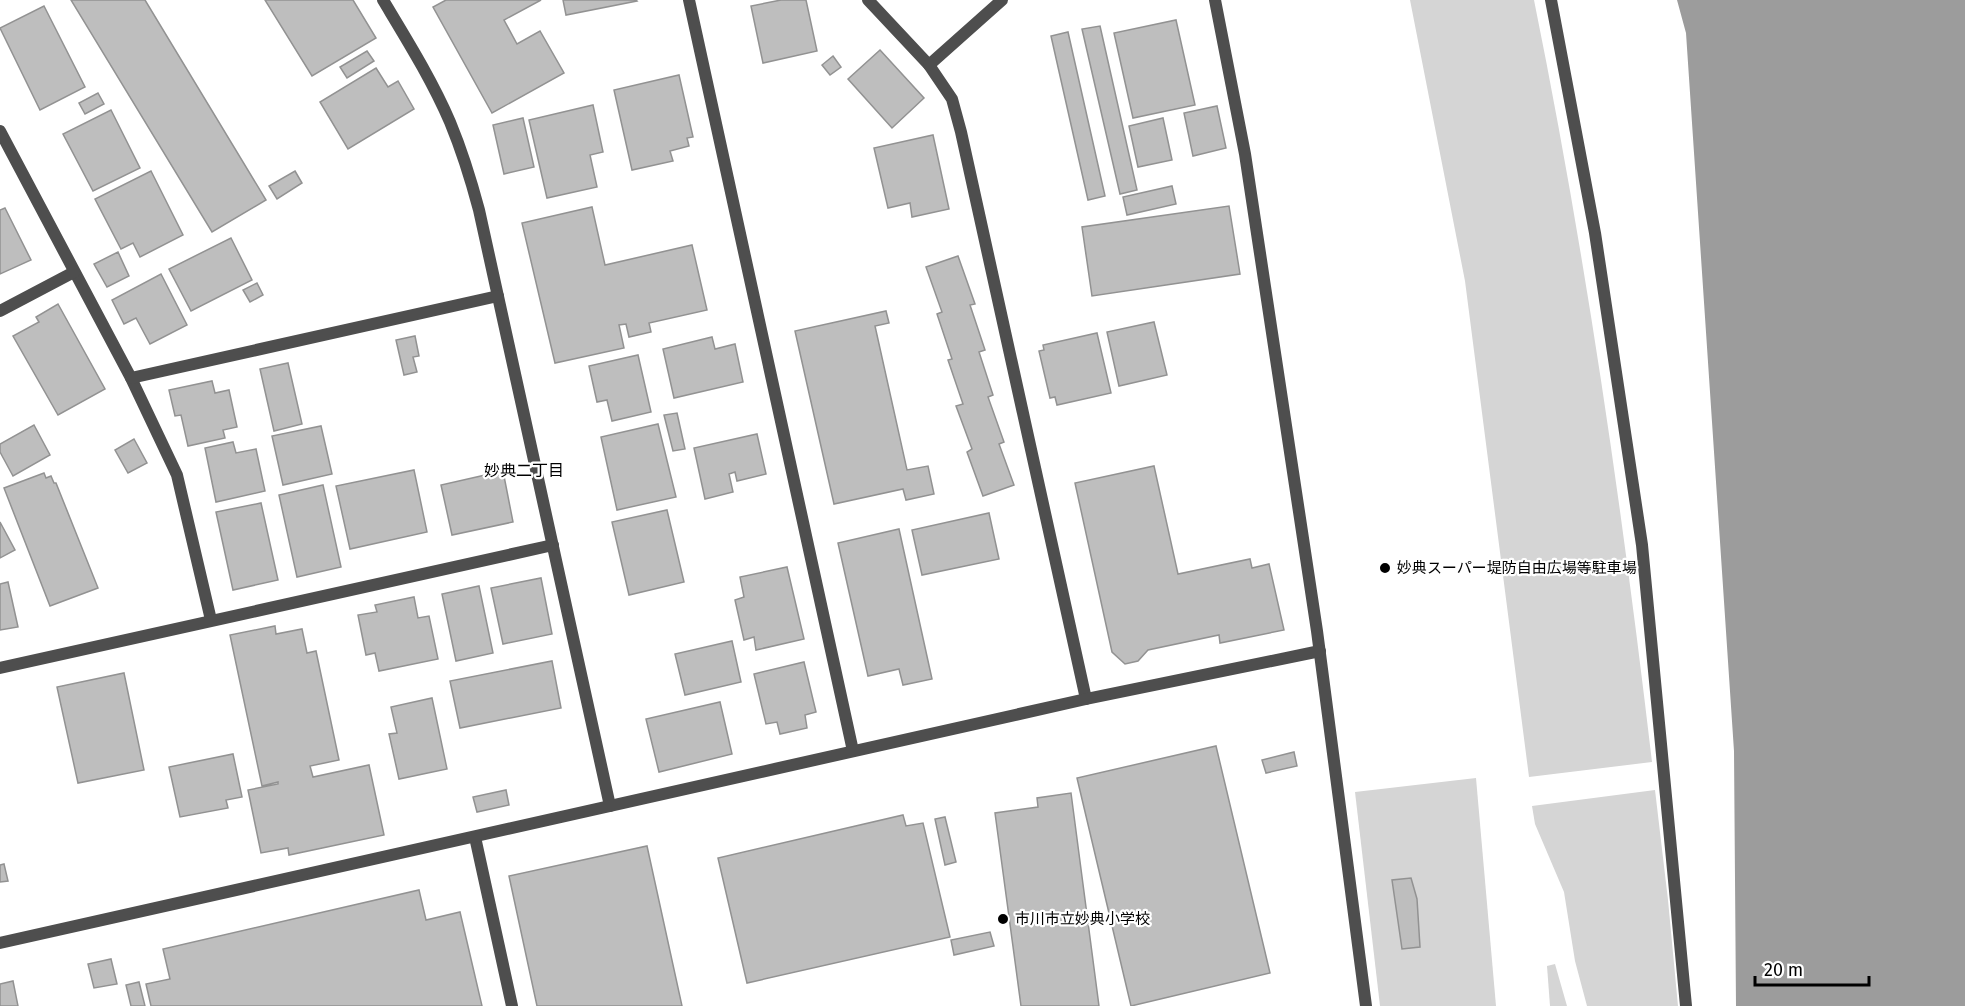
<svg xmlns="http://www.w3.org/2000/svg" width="1965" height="1006" font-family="'Fira Sans','Noto Sans JP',sans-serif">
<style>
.green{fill:#d5d5d5}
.water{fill:#9c9c9c}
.building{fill:#bebebe;stroke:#929292;stroke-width:1.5}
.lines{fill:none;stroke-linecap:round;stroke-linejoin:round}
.minor{stroke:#4e4e4e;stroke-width:12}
.poi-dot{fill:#000;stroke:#fff;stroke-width:2}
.labels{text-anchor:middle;stroke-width:4.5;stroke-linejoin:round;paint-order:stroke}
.poi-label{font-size:15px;fill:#000;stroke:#fff;text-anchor:start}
.neighbourhood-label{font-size:16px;fill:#000;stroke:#fff}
</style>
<rect width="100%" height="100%" fill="#fff"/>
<g class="green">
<path d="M1410,0H1534C1585,252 1622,506 1652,762L1529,777L1465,281Z"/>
<path d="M1476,778L1496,1006H1380L1355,792Z"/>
<path d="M1655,790L1668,900L1678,1006H1587L1575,961L1564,892L1535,824L1532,806Z"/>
<path d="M1555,964L1567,1006H1550L1547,966Z"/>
</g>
<path class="water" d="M1677,0H1965V1006H1736L1734,751L1686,33Z"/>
<g class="building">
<path d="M71,0H145L266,200L212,232Z"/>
<path d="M265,0H353L376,38L312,76Z"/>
<path d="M446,0H541L504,20L517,44L540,31L564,73L492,113L433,7Z"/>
<path d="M563,0H636L637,1L566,15Z"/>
<path d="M781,0H806L817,51L763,63L751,6Z"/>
<path d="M44,6L85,87L40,110L0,28Z"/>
<path d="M1176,20L1195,105L1133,118L1114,33Z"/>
<path d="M1100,26L1137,190L1120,194L1082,29Z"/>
<path d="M1068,32L1105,196L1088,200L1051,36Z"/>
<path d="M880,50L924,98L892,128L848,79Z"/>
<path d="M367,51L374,61L347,78L340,67Z"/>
<path d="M833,56L841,67L830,75L822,65Z"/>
<path d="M376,68L388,87L398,81L414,109L348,149L320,102Z"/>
<path d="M679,75L693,137L687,138L689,146L670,151L673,161L632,170L614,90Z"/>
<path d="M98,93L104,104L85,114L79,103Z"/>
<path d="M593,105L603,152L590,155L597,187L547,198L529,120Z"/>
<path d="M1217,106L1226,148L1193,156L1184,113Z"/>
<path d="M111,110L140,168L93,191L63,134Z"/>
<path d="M523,118L534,167L504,174L493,125Z"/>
<path d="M1163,118L1172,160L1138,167L1129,126Z"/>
<path d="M933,135L949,209L912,217L910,203L888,208L874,148Z"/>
<path d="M151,171L183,235L140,257L133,243L121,249L95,199Z"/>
<path d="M295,171L302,183L277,199L269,186Z"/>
<path d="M1172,186L1176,204L1127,215L1123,197Z"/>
<path d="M1229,206L1240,274L1092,296L1082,227Z"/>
<path d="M592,207L605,265L692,245L707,310L649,323L651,332L629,337L626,324L619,325L624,348L555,363L522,223Z"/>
<path d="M5,208L31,260L0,274V210Z"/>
<path d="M231,238L252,280L191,311L169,269Z"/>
<path d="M118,252L129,276L107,287L94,264Z"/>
<path d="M958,256L975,304L970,305L985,350L979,352L993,395L988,397L1004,442L999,444L1014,485L983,496L967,452L972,449L956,406L963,404L948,360L952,359L937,314L942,312L926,267Z"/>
<path d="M161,274L187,325L150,344L136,318L124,324L112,300Z"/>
<path d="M257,283L263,295L250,302L243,290Z"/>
<path d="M58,304L105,389L58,415L13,336L39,322L36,317Z"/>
<path d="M886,311L889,323L875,326L907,470L928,466L934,494L906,500L903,489L834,504L795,331Z"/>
<path d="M1154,322L1167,375L1119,386L1107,332Z"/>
<path d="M1097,333L1111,393L1057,405L1055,397L1050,398L1039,351L1044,350L1043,345Z"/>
<path d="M415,336L419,356L413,357L417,372L404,375L396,340Z"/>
<path d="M712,337L715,349L735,344L743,382L674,398L663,349Z"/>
<path d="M638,355L651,412L612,421L607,400L597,402L589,366Z"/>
<path d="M288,363L302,424L274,431L260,369Z"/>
<path d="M212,381L215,393L229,390L237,427L223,430L225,438L188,446L181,415L175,416L169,390Z"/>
<path d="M677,413L685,449L673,451L664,415Z"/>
<path d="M658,424L676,497L617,510L601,437Z"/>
<path d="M34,425L50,455L13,476L0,452V444Z"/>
<path d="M321,426L332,474L283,485L272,436Z"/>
<path d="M757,434L766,474L737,481L735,472L729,474L733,492L705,499L694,448Z"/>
<path d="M134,439L147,463L128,473L115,450Z"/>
<path d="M233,442L236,453L256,449L265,491L216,502L205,448Z"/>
<path d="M1154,466L1178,574L1250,559L1252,568L1269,564L1284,630L1220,643L1219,635L1148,650L1138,661L1125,664L1112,652L1075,483Z"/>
<path d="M414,470L427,532L350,549L336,486Z"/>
<path d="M503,471L513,522L452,535L441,485Z"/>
<path d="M44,473L46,478L51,476L54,483H56L98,588L50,606L4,488Z"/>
<path d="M323,485L341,567L297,577L279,495Z"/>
<path d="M261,503L278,580L233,590L216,512Z"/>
<path d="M667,510L684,582L629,595L612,522Z"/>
<path d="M989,513L999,559L922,575L912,530Z"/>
<path d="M0,522L15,550L0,558Z"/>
<path d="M899,529L932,679L903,685L899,669L868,676L838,543Z"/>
<path d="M787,567L804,639L756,650L754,637L744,640L735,600L744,597L740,577Z"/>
<path d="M541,578L552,634L503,644L491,588Z"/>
<path d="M8,582L18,627L0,630V584Z"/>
<path d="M479,586L493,653L456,661L442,594Z"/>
<path d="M414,597L418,618L429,616L438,659L379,671L375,653L366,655L358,615L377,612L375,605Z"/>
<path d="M275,626L276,634L302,629L307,653L316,651L339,760L310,766L313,777L369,765L384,835L289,855L288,848L261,853L248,790L278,784V782L262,786L230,635Z"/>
<path d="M732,641L741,682L685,695L675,654Z"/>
<path d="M552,661L561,708L460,728L450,681Z"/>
<path d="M804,662L816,712L805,715L807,728L780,734L777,722L766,724L754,674Z"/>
<path d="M124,673L144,770L78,783L57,687Z"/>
<path d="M432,698L447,769L399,779L389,734L397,733L391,707Z"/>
<path d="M720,702L732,754L659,772L646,719Z"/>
<path d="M1216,746L1270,973L1131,1006L1077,778Z"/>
<path d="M1294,752L1297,766L1266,773L1262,760Z"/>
<path d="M233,754L242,797L226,800L228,808L180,817L169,767Z"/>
<path d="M506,790L509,805L477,812L473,797Z"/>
<path d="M1071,793L1099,1006H1021L995,813L1038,807L1037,798Z"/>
<path d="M903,815L906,826L923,823L950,937L747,983L718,858Z"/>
<path d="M945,817L956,862L945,865L935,819Z"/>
<path d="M647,846L682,1006H537L509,876Z"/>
<path d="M4,864L8,881L0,882V865Z"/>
<path d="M1411,878L1417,899L1420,947L1402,949L1392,880Z"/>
<path d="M419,890L426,920L460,912L482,1006H151L146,984L170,979L163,949Z"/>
<path d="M990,932L994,946L954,955L951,940Z"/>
<path d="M111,959L117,984L94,988L88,964Z"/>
<path d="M13,981L18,1006H0V984Z"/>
<path d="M139,982L145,1006H131L126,985Z"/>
</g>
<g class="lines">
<g class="minor">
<path d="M383,0C407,40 432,80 450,122C462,151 471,180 479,210L610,806"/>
<path d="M689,0L853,751"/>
<path d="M868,0L929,65L952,99L961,132L1086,699"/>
<path d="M1215,0L1245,154L1317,631L1366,1006"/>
<path d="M1551,0L1595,233L1642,545L1686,1006"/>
<path d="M929,65L1002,0"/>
<path d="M0,131L131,378L177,475L211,620"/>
<path d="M0,311L74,272"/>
<path d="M131,378L498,296"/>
<path d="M0,668L553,545"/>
<path d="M475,837L512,1006"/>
<path d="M0,943L1086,699L1320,651"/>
</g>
</g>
<g class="poi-dot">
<circle cx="1385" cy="568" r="6"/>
<circle cx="1003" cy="919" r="6"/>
</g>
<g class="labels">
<g class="poi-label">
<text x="1397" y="573">妙典スーパー堤防自由広場等駐車場</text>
<text x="1015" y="924">市川市立妙典小学校</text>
</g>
<g class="neighbourhood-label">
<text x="524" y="476">妙典二丁目</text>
</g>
</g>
<path d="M1755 976v9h114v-9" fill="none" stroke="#000000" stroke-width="3"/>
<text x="1764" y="976" font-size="18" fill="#000000" stroke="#ffffff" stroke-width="4.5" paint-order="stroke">20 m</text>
</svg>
